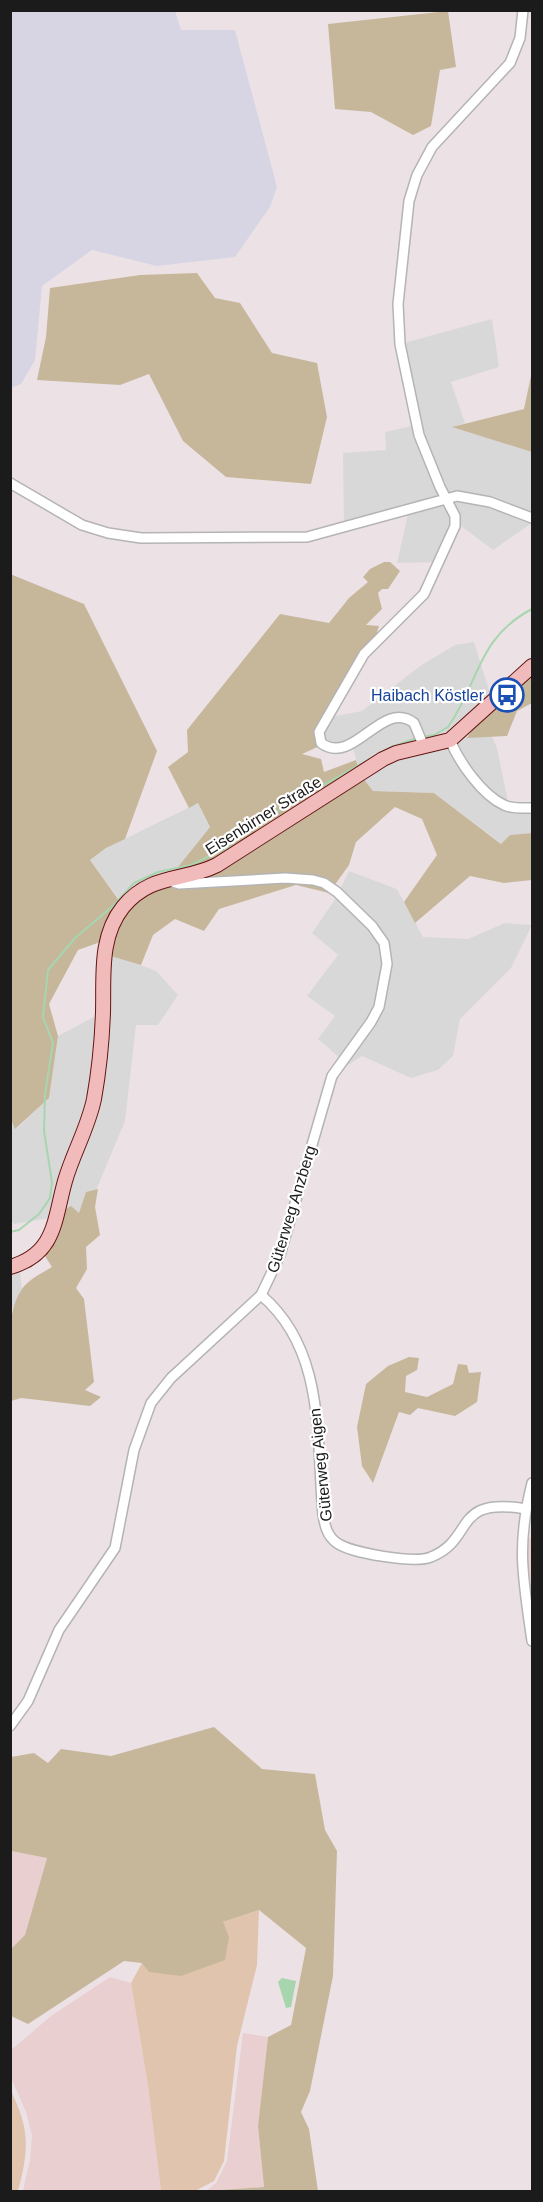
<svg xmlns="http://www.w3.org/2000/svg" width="543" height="2202" font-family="Helvetica,sans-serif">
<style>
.residential{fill:#d9d8d9}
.industrial{fill:#d7d5e4}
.farmland{fill:#e9cfcf}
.grass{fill:#e1c4ad}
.forest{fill:#c6b79b}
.water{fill:#a7d5ae}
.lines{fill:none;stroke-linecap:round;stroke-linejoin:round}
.stream{stroke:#a7d5ae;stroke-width:2}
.minor-casing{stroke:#b4b4b4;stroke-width:12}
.secondary-casing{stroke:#641411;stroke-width:16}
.minor{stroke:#fff;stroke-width:9}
.secondary{stroke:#f1bbbc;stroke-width:14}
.labels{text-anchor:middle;stroke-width:4.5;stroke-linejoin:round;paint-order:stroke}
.transit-label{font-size:16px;fill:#164399;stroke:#fff;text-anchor:end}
.street-label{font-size:16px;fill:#1b1b1b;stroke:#fff}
</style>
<rect width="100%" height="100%" fill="#ece2e6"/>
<g class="residential">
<path d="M492,319L499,367L451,382L465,423L453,427L532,452V523L493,550L457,523L442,562L397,563L409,509L344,528L343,453L386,450L385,432L416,425L400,344Z"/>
<path d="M474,642L492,700L480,711L497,748L509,806L532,808V833L510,835L502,844L434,793L373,791L360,774L352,744L343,748L321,742L325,718L362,711L420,666L455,645Z"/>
<path d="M198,803L210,827L170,877L124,906L90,860L106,848Z"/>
<path d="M349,871L397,889L423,937L468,939L505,923L532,925L511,968L460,1019L453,1056L438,1070L411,1078L362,1056L348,1065L318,1039L335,1016L307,996L338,955L312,933L336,898Z"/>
<path d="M104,954L115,955L156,971L178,995L158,1025H136L125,1121L87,1212L14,1224L11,1220L10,1117L16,1129L49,1098L58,1036L103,1012Z"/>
<path d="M19,1264L22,1289L11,1312V1267Z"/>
</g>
<path class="industrial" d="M11,10L175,11L181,30H235L277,187L270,207L235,257L157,266L92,250L42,286L35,360L21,384L11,388Z"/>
<g class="farmland">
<path d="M522,1537L532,1538V1647L522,1583Z"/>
<path d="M11,1851L47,1858L25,1936L11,1949Z"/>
<path d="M110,1977L131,1983L148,2086L161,2191H23L30,2160L32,2135L26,2112L11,2078L10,2051L51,2016Z"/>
<path d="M243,2033L268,2037L258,2126L264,2187L206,2191L216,2183L227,2161Z"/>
</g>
<g class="grass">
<path d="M259,1910L257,1965L237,2046L224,2161L214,2181L195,2191H161L148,2086L131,1983L142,1963L223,1922Z"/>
<path d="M10,2089C30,2129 29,2149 18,2191H11Z"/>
</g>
<g class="forest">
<path d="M448,11L456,67L440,70L431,126L413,135L371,112L335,109L328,24Z"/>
<path d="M197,273L215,298L240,303L272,353L317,363L327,417L311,484L226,477L183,441L149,374L120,385L37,380L46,337L50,288L140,275Z"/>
<path d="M532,371V452L452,427L524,409Z"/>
<path d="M384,562H390L400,571L388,589H382L378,593L382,609L366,625L379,626L375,639L320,733L324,744L302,754L321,759L324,772L356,760L360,774L373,791L434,793L501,844L510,835L532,833V880L504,883L470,876L415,923L404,902L437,855L422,819L395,807L356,842L349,865L329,893L296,885L219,909L204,931L175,919L153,935L141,965L104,954L106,940L78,950L49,1004L58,1036L49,1098L15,1129L10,1117V574L84,604L157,751L125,839L106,848L90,860L123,906L170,877L210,827L198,803L189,808L168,767L188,752L187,730L280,614L329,623L349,598L368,582L363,577L370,569Z"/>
<path d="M532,671V703L517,711L507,736L467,738L482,714Z"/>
<path d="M98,1189L95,1207L100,1235L86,1247L87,1269L76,1288L84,1299L94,1382L85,1390L101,1397L90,1406L21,1398L11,1401C11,1369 3,1315 22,1289C29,1279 42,1273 52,1267L45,1256L62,1211L71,1206L79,1213L86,1192Z"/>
<path d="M409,1357L419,1358L417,1370L406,1376L405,1392L427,1397L453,1384L458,1364L467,1365L469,1373L481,1372L477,1402L455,1416L418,1408L410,1415L399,1412L373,1483L362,1466L357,1427L366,1384L388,1366Z"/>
<path d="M214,1727L262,1769L315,1774L325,1830L337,1851L333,1976L310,2091L301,2112L309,2129L318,2191H206L264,2187L258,2126L268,2037L291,2025L306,1948L259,1910L223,1922L229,1937L225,1960L181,1976L149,1972L142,1963L124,1961L28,2024L11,2016V1949L25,1935L47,1858L11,1851V1757L34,1753L48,1763L61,1749L111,1756Z"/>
</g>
<path class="water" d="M282,1978L296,1981L291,2007L286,2008L278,1982Z"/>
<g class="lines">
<g class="stream">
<path d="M423,737L434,735L448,727C480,681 477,638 532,609"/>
<path d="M10,1232L19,1230L39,1214L50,1198L52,1182L44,1131L45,1094L53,1043L43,1017L48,970L75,938L113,906L134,883L158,872L191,865L226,848L256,823L391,747L417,738"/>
</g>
<defs>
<g id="minor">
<path d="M10,483L82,525L108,533L141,538L307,537L457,496L490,502L532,518"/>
<path d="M450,740C459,762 482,795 504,805C512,809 523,808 532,808"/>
<path d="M424,747L414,723C382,698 354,767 321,743L319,732L364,654L424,594L455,526V516L440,487L419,435L400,344L398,304L409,201L417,175L432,147L510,63L520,38L523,10"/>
<path d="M261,1295C326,1350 316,1439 323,1515C325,1526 327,1536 337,1543C351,1553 415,1564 431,1557C476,1539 451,1496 526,1509"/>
<path d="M532,1483C516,1546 523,1578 532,1641"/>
<path d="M10,1726L28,1701L59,1630L115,1548L134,1450L151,1403L171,1378L261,1295L280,1255L332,1076L371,1022L379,1007L387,964L384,943L372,926L337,892L324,883L313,880L285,878L179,884L172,882L170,877"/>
</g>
<path id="secondary" d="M10,1267C56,1254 54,1220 65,1181C73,1153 88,1128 94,1099C99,1071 102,1041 103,1012C104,976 99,937 123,907C151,873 183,882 217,865L383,759L396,753L450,740L532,666"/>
</defs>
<use href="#minor" class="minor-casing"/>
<use href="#secondary" class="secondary-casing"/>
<use href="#minor" class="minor"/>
<use href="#secondary" class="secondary"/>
</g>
<defs>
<symbol id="bus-ring" viewBox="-11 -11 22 22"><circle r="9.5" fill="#fff" stroke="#1a4fb4" stroke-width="1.5"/><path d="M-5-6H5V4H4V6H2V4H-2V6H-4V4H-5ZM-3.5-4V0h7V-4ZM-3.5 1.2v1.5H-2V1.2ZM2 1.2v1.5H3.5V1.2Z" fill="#1a4fb4"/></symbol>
</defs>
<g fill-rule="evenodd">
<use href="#bus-ring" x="488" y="676" width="38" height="38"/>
</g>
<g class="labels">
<g class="transit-label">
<text x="484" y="701">Haibach Köstler</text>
</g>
<g class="street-label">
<text transform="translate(263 815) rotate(-32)" y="6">Eisenbirner Straße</text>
<text transform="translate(291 1209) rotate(-73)" y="6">Güterweg Anzberg</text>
<text transform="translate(320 1465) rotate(-96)" y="6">Güterweg Aigen</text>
</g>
</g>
<rect width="543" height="2202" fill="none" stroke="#1b1b1b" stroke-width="24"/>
</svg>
